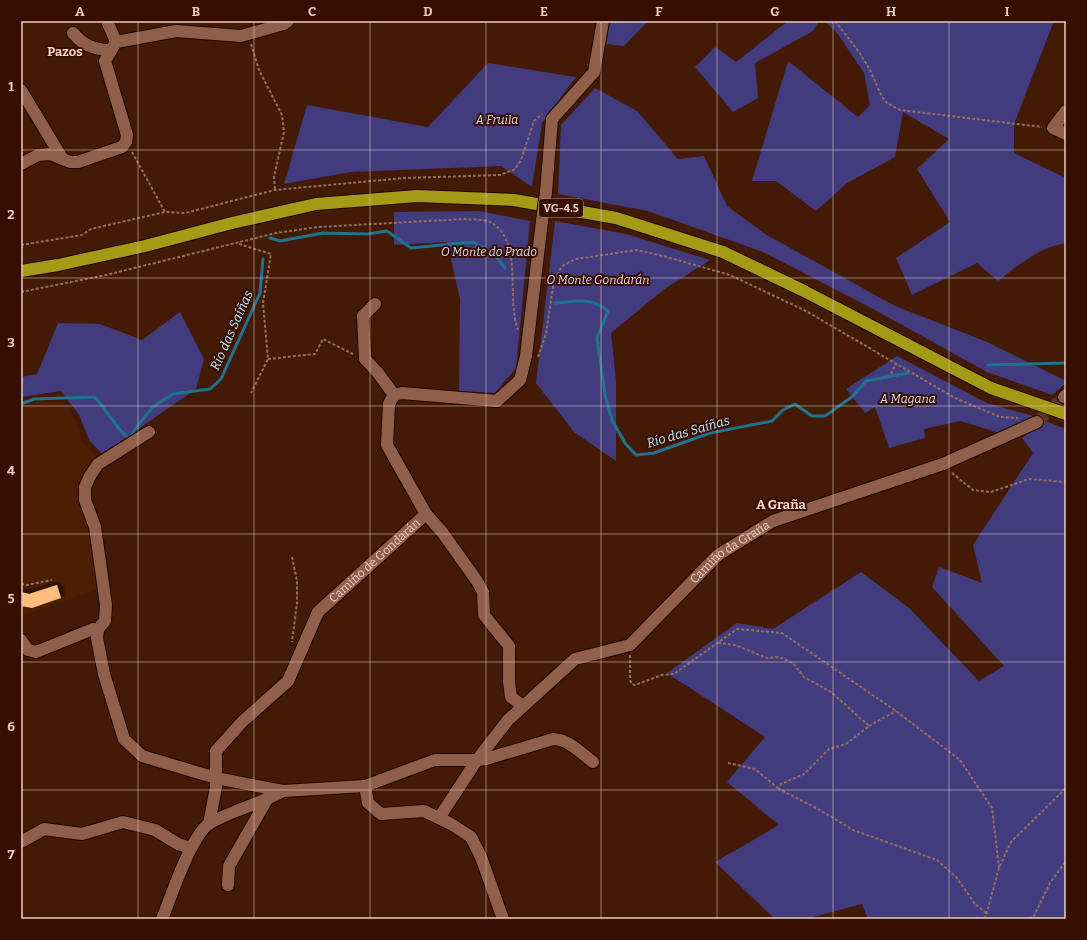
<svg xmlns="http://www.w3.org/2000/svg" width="1087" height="940" font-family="Bitter,serif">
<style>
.built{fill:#4d1d04}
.green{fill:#423b7e}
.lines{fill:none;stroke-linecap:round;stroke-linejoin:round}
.stream{stroke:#1f738f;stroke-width:3}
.building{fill:#fdbd7d;filter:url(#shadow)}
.street-tunnel{stroke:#5c3521;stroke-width:12;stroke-dasharray:12 6;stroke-linecap:butt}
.street-casing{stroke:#230600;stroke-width:14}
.highway-casing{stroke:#230600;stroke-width:14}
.path{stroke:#93705f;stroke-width:2;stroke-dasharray:3 2;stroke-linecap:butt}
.street{stroke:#8f5f4a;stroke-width:12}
.highway{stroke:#a39a16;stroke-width:12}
.street-bridge-casing{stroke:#230600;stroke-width:14;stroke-linecap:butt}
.street-bridge{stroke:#8f5f4a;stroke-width:12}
.grid{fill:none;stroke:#eacec2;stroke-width:1;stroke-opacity:0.55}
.labels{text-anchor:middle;stroke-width:4;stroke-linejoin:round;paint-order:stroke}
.shield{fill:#370f00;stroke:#b49588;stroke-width:1}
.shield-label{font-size:11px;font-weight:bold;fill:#eacec2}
.park-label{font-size:12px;font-style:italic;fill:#dedff3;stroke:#370f00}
.street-label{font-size:12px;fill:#eacec2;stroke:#370f00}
.neighbourhood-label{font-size:13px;font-weight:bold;fill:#fbd9ca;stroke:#370f00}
.water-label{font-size:13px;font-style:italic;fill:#b9e8fc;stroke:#370f00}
.neatline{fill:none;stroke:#eacec2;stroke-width:1.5}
.grid-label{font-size:13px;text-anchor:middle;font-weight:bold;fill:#eacec2}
</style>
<defs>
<filter id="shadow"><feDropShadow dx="3.5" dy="-3.5" stdDeviation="2" flood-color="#0009"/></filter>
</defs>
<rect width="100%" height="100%" fill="#431a05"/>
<path class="built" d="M63,401L77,422L82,441L99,459L85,476L99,589L21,616V408L35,402Z"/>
<g class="green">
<path d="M610,21H648L624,46L606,44Z"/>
<path d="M788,21H819L813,31L755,63L758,98L733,112L695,67L715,47L736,62Z"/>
<path d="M825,21H1054L1014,124V153L1066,178V243C1040,247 1018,265 998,281L977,263L912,295L896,258L950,222L917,169L949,139L903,112L895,157L847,183L816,211L776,181H752L788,61L858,117L870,105L864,73L837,33Z"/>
<path d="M488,63L576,77L542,123L532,187L501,166L351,172L284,184L307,105L428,127Z"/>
<path d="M595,88L637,111L678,159L704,156L727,206L765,234L895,306L987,342L1066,381V383L1052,395L987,372L875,310L763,252L648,211L558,194L561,125Z"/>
<path d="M479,211L530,221L516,368L495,393L459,391L460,299L447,242L394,245V212Z"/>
<path d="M555,221L626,234L710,260L663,290L611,333L616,381V461L574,432L536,383Z"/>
<path d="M180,312L204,359L196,389L102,454L89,440L79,415L61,391L21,397V377L37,374L58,323L100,324L142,340Z"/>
<path d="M897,356L987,403L1037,417L1000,433L960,421L924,429L925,438L889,448L875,407L865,413L846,389Z"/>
<path d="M1045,421L1066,429V919H868L862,904L806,919H775L715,862L779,825L727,782L765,737L667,673L737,623L773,629L861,572L909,608L979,681L1004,666L932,587L939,567L982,583L973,545L1033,453L1022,438Z"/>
</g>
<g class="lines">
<g class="stream">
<path d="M270,238L280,241L323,233L368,234L387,231L411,248L473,242L493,253L505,268"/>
<path d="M555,303C576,301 591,297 608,311L597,338L605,395L612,420L625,443L636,455L654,453L710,433L772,421L783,410L795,404L812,416H825L853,396L866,381L908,373"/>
<path d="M988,365L1066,363"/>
<path d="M21,404L34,399L95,397L121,431L129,439L138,425L154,406L173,394L210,389L221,379L260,293L263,259"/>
</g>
</g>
<path class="building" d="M57,585L61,598L32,608L21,606V592L29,594Z"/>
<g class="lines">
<path class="street-tunnel" d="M1037,422L1064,397"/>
<defs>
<g id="street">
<path d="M107,21L116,42"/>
<path d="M73,33C85,47 93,48 111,51"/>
<path d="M21,90L62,158"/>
<path d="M1066,111L1053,128L1066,134"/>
<path d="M21,164L38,155L50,154L70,162H78L122,147L126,142L127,135L105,61L116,42L176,31L241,36L284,24L288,21"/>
<path d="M546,192L552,119L594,72L603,21"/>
<path d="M375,304L363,316L365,359L378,373L394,395"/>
<path d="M1064,397L1066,395"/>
<path d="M426,514L442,532L477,581L483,592L484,615L509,646V682L511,697L523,706"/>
<path d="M98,629L97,638L104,674L124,739L142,756L216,778L283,791L365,786L435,760H477L439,818"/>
<path d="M98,629L105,621L106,605L95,527L85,500V487L90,476L98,464L149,432"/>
<path d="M21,640L28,650L36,652L93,629H98"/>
<path id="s1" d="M477,760L508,720L575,659L630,645L718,555L773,521L943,464L1037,422"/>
<path d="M477,760L486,759L553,739C568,739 581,753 593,762"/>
<path d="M365,786L368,803L381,814L424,811L451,824L471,837L481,857L503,919"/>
<path id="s2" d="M209,824L216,787V751L242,722L288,681L318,612L426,514L387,445L389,404L394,395L402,393L497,401L520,380L526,356L542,221"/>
<path d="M21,842L44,829L82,834L123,822L155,830L178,844L190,848"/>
<path d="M228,885L229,866L266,801"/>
<path d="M162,919C171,897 191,835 210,823C233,810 260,804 283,791"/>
</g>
<path id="highway" d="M21,271L58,265L145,246L232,223L316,204L417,196L514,200L616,218L723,252L802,290L991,388L1066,414"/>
</defs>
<use href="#street" class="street-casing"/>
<use href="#highway" class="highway-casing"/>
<g class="path">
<path d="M835,21L859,52L870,70L882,97L887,103L900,110L1042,127"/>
<path d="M251,44L259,70L282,115L284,132L274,177L275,190"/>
<path d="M132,152L165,212"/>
<path d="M239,244L271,254L263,303L268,359L251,393"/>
<path d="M21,245L82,235L91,229L165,212L185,213L275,190L404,178L500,175L515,169L521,160L534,121L542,114"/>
<path d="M21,292L106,275L276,233L318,227L465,219C473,220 484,219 490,222C524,239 506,300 518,330"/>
<path d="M538,357L546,334L554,281L562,266L576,259L636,250L663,256L730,275L806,311L955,398L1000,417L1018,418"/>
<path d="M268,359L315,354L323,339L353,354"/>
<path d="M891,374L896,363"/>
<path d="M952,473L973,490L991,492L1029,479L1066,482"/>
<path d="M292,557L297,581V603L292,642"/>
<path d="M21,584L27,585L52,580"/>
<path d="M718,643L735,645L767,658L779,657L793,663L804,677L831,692L869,726L846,744L829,749L804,774L781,784L779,789L818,809L853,830L937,860L957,878L975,904L986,913"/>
<path d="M630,655V680L632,684L635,685L662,675L674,674L737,629L782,633L896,711L960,760L992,808L999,868"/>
<path d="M869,726L896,711"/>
<path d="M728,763L755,769L779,789"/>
<path d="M985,919L999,868L1011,842L1066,788"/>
<path d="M1029,919L1034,916L1050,883L1066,861"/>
</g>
<use href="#street" class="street"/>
<use href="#highway" class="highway"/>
<defs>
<path id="street-bridge" d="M542,221L546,192"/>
</defs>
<use href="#street-bridge" class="street-bridge-casing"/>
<use href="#street-bridge" class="street-bridge"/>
</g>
<path class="grid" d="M138,21V919M254,21V919M370,21V919M486,21V919M601,21V919M717,21V919M833,21V919M949,21V919M21,150H1066M21,278H1066M21,406H1066M21,534H1066M21,662H1066M21,790H1066"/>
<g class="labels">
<rect class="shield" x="539" y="199" width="44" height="18" rx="3"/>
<g class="shield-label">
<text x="561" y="212">VG-4.5</text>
</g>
<g class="park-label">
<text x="497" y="124">A Fruila</text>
<text x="489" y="256">O Monte do Prado</text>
<text x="598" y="284">O Monte Gondarán</text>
<text x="908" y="403">A Magana</text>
</g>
<g class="street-label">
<text dy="4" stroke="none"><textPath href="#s1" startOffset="335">Camiño da Graña</textPath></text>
<text dy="4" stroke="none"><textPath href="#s2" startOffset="326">Camiño de Gondarán</textPath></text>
</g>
<g class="neighbourhood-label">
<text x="65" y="56">Pazos</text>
<text x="781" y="509">A Graña</text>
</g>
<g class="water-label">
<text transform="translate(231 330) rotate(-66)" y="5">Río das Saíñas</text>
<text transform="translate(688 431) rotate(-16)" y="5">Río das Saíñas</text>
</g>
</g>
<rect width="1087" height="940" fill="none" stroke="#370f00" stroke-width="44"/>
<rect x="22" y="22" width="1043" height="896" class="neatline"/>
<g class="grid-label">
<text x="80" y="16">A</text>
<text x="196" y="16">B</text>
<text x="312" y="16">C</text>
<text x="428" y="16">D</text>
<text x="544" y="16">E</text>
<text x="659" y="16">F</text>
<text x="775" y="16">G</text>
<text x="891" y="16">H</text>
<text x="1007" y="16">I</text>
<text x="11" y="91">1</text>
<text x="11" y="219">2</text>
<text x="11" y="347">3</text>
<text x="11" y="475">4</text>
<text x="11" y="603">5</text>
<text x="11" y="731">6</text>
<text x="11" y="859">7</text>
</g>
</svg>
